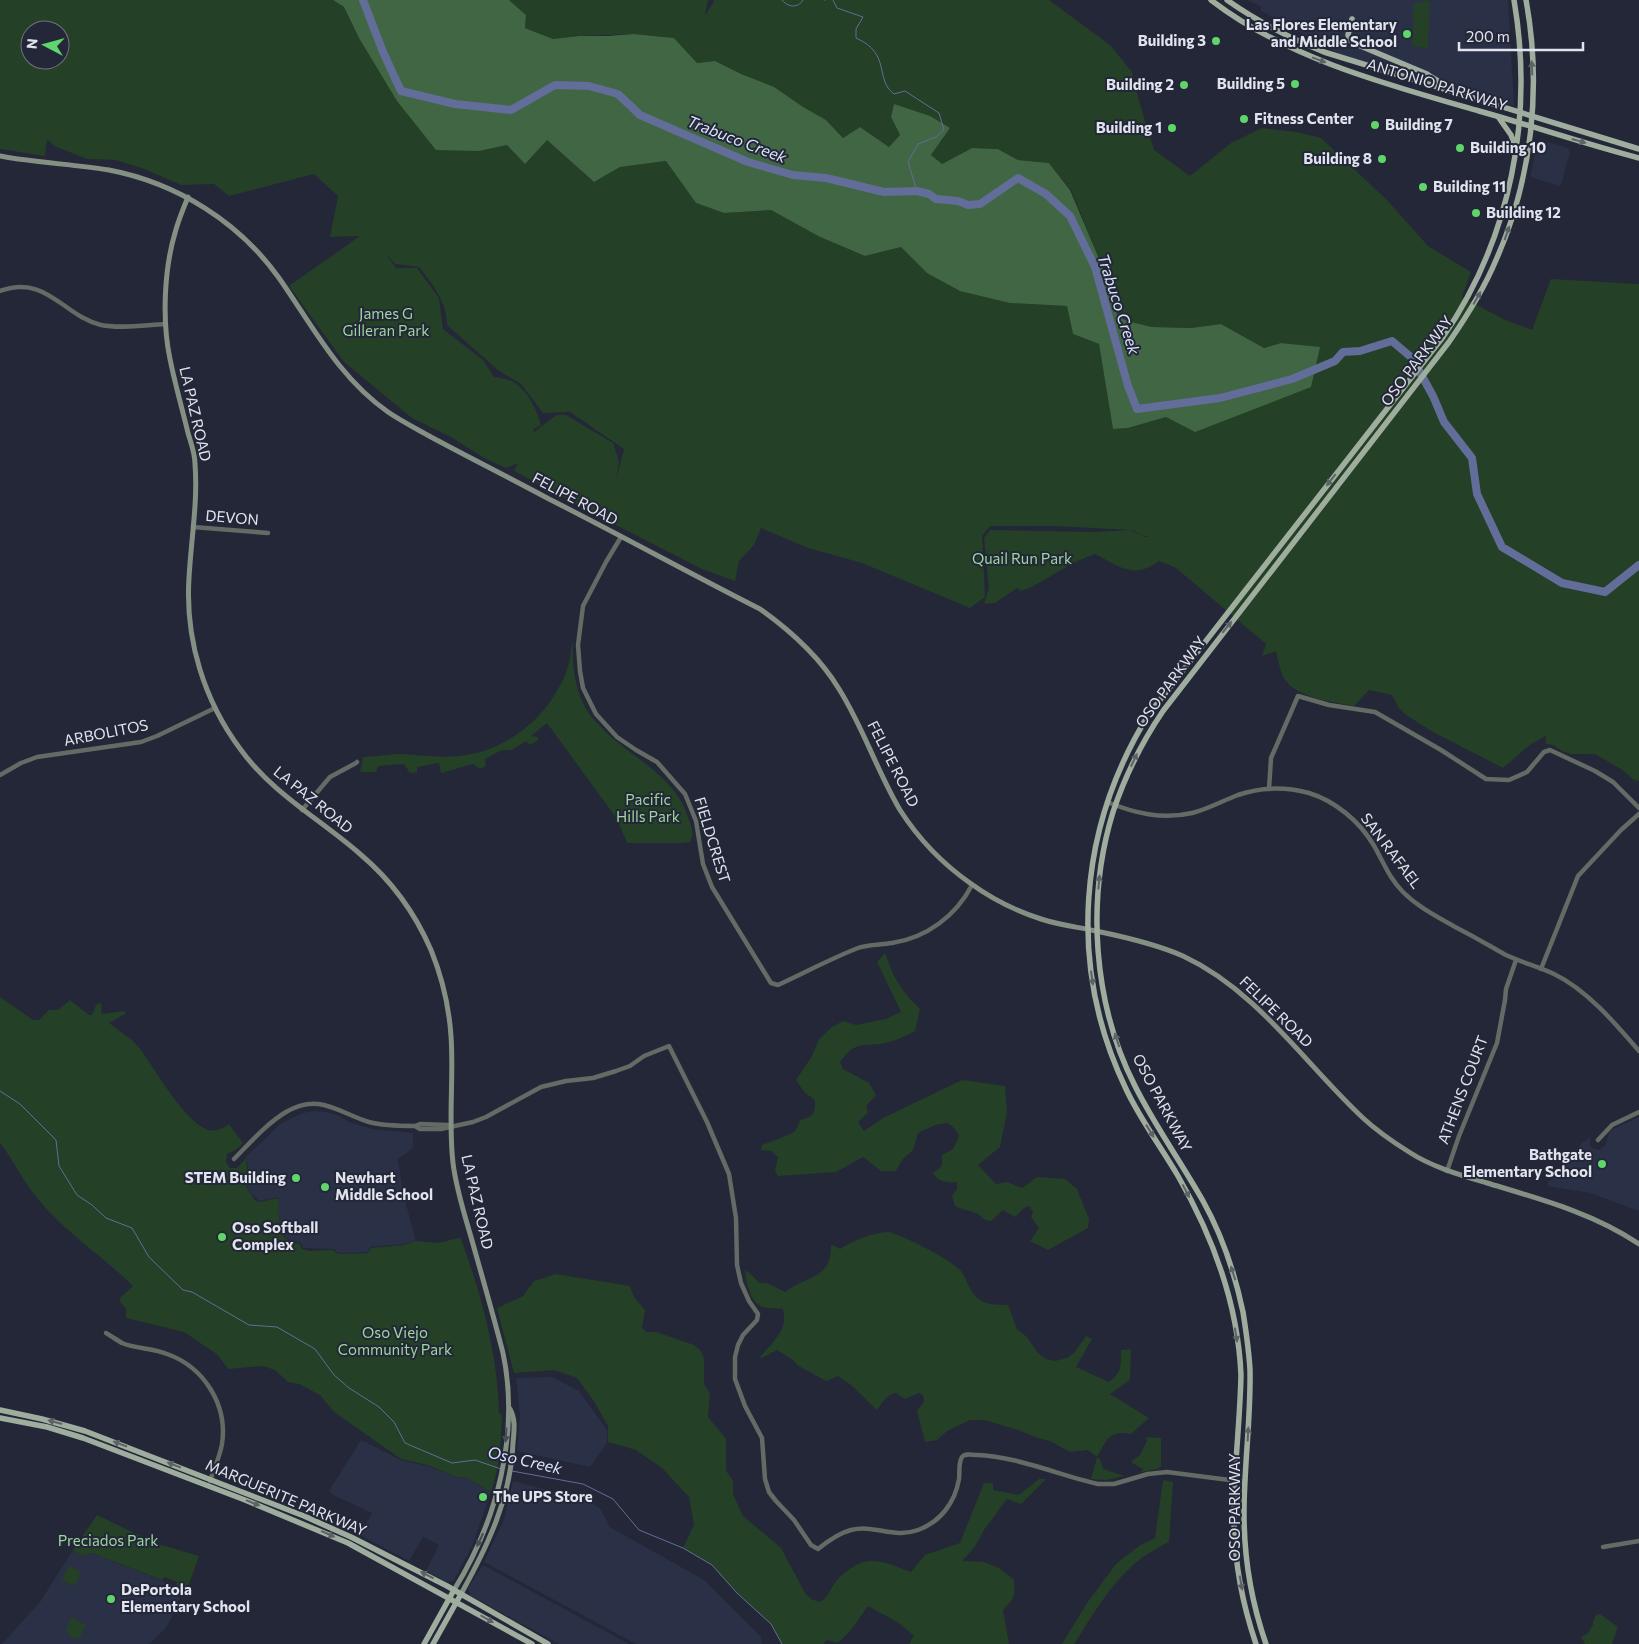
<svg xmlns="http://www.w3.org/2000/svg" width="1639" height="1644" font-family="Commissioner,sans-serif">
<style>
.built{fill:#2a3046}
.green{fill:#244026;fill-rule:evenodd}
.forest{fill:#416643}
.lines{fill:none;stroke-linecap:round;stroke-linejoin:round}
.stream{stroke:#626d99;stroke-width:1}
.river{stroke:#626d99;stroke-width:8}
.tertiary{stroke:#646a64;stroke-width:4.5}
.secondary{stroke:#859085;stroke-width:5}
.primary{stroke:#9fad9f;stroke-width:5.5}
.oneway{fill:#5b6366}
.oneway2{fill:#454c52}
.poi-dot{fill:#5fd56b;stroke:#232737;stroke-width:2}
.labels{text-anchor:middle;stroke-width:4;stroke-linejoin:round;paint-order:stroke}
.poi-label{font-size:15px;font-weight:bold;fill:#e1e4ef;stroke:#232737;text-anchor:start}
.street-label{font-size:15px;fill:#e1e4ef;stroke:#232737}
.park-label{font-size:15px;fill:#9cd79e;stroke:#232737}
.water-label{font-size:16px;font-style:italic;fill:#dae3ff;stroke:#232737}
</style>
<rect width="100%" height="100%" fill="#232737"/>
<g class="built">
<path d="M1247,0H1508L1514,106L1345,57L1261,11V6Z"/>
<path d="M1540,141H1544L1568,148L1570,152L1561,185L1559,186L1530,177L1537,146Z"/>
<path d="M315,1111L327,1112L339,1116L349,1122L373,1129L413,1133V1148L398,1159L403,1193L416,1241L404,1244L370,1247L368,1252L342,1253L336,1252L334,1249L303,1248L301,1243L290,1240L280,1233L278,1197L259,1201L252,1194L244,1181L249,1173L246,1157L280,1124L302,1113Z"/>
<path d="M1639,1117V1211L1590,1193L1547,1186L1548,1181L1552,1180L1582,1143L1590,1137V1145L1592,1148L1598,1150L1605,1146L1609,1133L1613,1129Z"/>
<path d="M552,1377L579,1391L607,1430V1443L590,1467L517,1451L520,1415L516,1378Z"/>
<path d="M361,1440L401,1460L427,1466L456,1477L467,1478L491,1492L473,1544L454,1580L447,1582L426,1571L439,1545L423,1537L409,1561L360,1535L372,1513L333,1495L329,1491Z"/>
<path d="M513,1481L586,1500L600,1508L610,1527L704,1580L761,1637L762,1644H636L484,1562L504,1519Z"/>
<path d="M73,1550L81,1556L92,1553L183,1589L170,1621L165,1629L149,1644H2L40,1602Z"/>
<path d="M483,1565L535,1593L629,1644H559L471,1596L468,1588Z"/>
</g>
<g class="green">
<path d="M0,0H333L344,7L359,38L478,151L507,145L547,140L594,182L620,167L666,161L696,203L724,213L771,210L820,237L865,256L901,247L927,273L1010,303L1067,306L1073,334L1099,344L1113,429L1128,428L1166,417L1195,431L1319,347L1281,343L1264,348L1221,324L1191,328L1152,327L1127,321L1118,315L1103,268L1071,190L1049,163L1018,160L998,149L972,148L942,164L931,155L950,128L895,104L891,117L900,135L889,147L860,127L843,138L826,120L715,61L697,63L674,38L634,34L579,36L553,39L525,28L526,15L509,0H708L705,15L714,2L713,0H1049L1110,45L1132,72L1139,101L1154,150L1190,176L1231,143L1262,128L1297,132L1321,138L1386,199L1428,246L1471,272L1462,297L1505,320L1532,330L1551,279L1639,284V781L1634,780L1621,769L1595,754H1571L1562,751L1553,745L1546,744V736L1531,744L1503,768L1433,732L1406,715L1399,708L1392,695L1369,690L1354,706C1334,702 1295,698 1284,678C1280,670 1278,660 1276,651L1262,656L1266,644L1176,568L1159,561C1154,564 1147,569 1141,570C1124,573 1110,561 1095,554L1075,562L1032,587L1021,591L1017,588L995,603L984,604L989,588L984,538L990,530L1094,532L1131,530L1145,537H1151L1144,536L1133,530L1054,526H990L982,536L985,597L970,608L862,563L808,548L761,528L754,545L739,561L735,581L702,569L604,519L607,509L595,514L514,471L518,463L506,468L486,459L451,437L412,418L344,362L289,286L360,236L330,237L338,196L314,174L229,196L214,184L181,185L147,170L116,160L87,159L54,146L47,139L45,156L0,149ZM30,30H60V60H30ZM386,254L395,264L419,267C433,285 447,302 447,325L499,371L521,384L543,413L570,412L624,449L616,480L619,461L613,443L566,415H556L533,433L534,429L541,425C537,410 528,391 514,382C508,379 500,378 494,377L483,360L443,329L439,298L417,268H396Z"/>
<path d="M1424,1H1430L1428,46L1426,48L1412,46L1414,3L1424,2Z"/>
<path d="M573,640C572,663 574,686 585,707C588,713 594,720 599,725C629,758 676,774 689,820C692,828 694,834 690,842L681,843H627L617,819L547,723L531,736L538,737V740L530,745L526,741L512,750H502L485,759L486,766L480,769L473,764L441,773L439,763L417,767V772L410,773L404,764L378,766L376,772H360L363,757C375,757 387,754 401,754C420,755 439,758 458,756C500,753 540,724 559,687C563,681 566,673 568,666C571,658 570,649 573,640Z"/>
<path d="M885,953C894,979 900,989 920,1009L915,1031C907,1035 898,1040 889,1042C865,1049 858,1037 840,1062L843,1069L869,1083L876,1095L866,1106L868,1113L858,1122L864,1131L883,1118L962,1080L1005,1086L1007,1112L1000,1147L978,1165L996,1184L1007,1182L1022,1188L1037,1177L1065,1179L1077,1189L1089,1219L1088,1228L1048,1250L1030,1241L1039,1228L1031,1217L1033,1212L1029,1206L1024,1208L1015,1217L1003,1210L991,1221C981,1220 983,1216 976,1213C969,1210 962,1210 955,1206L952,1196L957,1189V1182C947,1183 938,1182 933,1173L942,1166V1155L953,1149L959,1136L955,1129L948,1123L935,1125L918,1133L913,1150L902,1160L896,1171H881L863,1157L836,1172L778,1176L775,1171L778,1157L771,1151L761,1150L762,1145C767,1143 793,1134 795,1131C798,1128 798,1124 800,1120C814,1117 815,1114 815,1100L805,1093L796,1080L812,1056L819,1039L832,1027L843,1021L856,1025L886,1019L901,1012L877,962Z"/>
<path d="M0,997L33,1020H39L49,1010H58L70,1000L89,1015H92L96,1005L100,1003L102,1006L101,1012L102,1014L125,1011V1014L109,1023L132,1040L141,1050C156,1071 185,1122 208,1130C215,1132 224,1128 229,1124L243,1143L237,1149L227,1154L226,1162L230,1168H237L246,1158L248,1174L243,1181L255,1200L259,1202L278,1198L280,1233L289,1241L300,1244L302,1249L309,1251L333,1250L336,1253L342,1254L368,1253L371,1248L404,1245L416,1241L438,1243L459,1238L461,1239C481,1293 498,1355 499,1413L502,1415C501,1441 500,1467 491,1492L467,1478L456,1477L427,1465L401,1459L334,1412L320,1395L299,1384L288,1382L275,1370L263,1366L228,1369L218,1355L184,1332L126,1318V1309L120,1302V1298L133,1286C103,1256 59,1228 34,1194C21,1178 13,1159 0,1143Z"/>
<path d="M889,1232C910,1239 942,1255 959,1269C963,1272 965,1278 967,1282C976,1303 986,1305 1008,1305L1017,1329L1026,1336L1038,1353L1046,1359L1055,1361L1067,1358L1074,1353L1086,1336L1092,1339L1076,1367L1109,1382C1122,1372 1121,1366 1121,1350L1131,1349L1130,1380L1110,1394L1149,1418L1131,1434C1109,1430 1107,1440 1097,1457L1088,1450L1070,1452L1050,1441L1038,1438L1018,1430L985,1420H970L947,1431L937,1440L925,1442L917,1411L924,1402L923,1395L919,1393L905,1399L896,1393C887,1394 882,1403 877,1410L851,1385L838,1376L826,1381L797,1365L793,1360L777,1350L762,1358L760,1357C772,1343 789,1329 783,1309C777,1308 769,1309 763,1307C750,1303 746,1282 745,1270L753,1276L759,1283H767L785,1292C804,1276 832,1280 831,1246L833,1245L840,1249C856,1239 871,1233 889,1232Z"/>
<path d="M556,1274L630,1286L634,1297L645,1310L642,1327L646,1332H656L694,1345L699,1349L703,1355L704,1362V1384L710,1394L708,1417L726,1439V1471L733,1480V1494L743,1516L781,1548L805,1593L811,1599L819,1602C829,1598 830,1589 836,1581C840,1576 846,1572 851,1568C872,1554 889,1564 911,1572L925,1555L960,1543L984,1483H993V1490L1019,1495L1039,1479H1046L1021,1504L1007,1499L984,1530L974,1548L962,1561L984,1562L999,1568L1014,1580C1015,1596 1015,1598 1003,1610L1009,1644H909L914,1636L899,1623L868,1606L851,1630L838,1643L826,1640L824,1644H782L771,1624L737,1593L712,1565L683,1548L694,1525L689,1497L662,1468L636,1450L608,1442V1426L595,1403L577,1378L554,1370L514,1373L497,1308L523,1296L534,1281Z"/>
<path d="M1148,1437L1161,1438V1466L1157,1469L1138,1473L1142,1471L1143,1469L1132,1463V1461L1140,1455L1147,1441L1146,1438Z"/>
<path d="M1097,1458L1100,1459L1103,1469L1125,1476L1106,1480L1091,1479Z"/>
<path d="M1163,1480L1173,1482L1169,1542C1155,1549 1141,1557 1130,1568C1107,1589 1091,1618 1074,1644H1062L1087,1603L1116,1564L1139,1546L1155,1538Z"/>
<path d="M97,1515L155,1543L199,1556L187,1590L176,1586L177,1582L164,1577L162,1580L92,1553L81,1556L73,1550Z"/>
<path d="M68,1566L81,1571L75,1586L62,1581Z"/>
<path d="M1600,1614L1618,1627L1612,1644H1585L1581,1637L1588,1633L1593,1625V1622L1596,1615Z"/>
<path d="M71,1617L86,1625L79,1639L71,1637L66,1631Z"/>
</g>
<path class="forest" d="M333,0H509L526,15L525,28L553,39L579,36H608L634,34L674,38L697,63L715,61L741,74L774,87L803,107L826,120L843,138L860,127L889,147L900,135L891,117L894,104L930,116L950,128L931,155L942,164L972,148L998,149L1018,160L1049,163L1070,190L1103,268L1118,316L1127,321L1152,327L1191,328L1221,324L1264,348L1281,343L1320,347L1311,387L1195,432L1166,417L1128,428L1113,429L1099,344L1073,334L1067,306L1010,303L960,291L927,273L901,247L865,256L820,237L771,210L724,213L696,203L666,161L620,167L594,182L547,140L525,164L507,145L479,151L436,150L397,101L359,38L344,7Z"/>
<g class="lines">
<g class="stream">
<path d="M782,0C787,7 798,9 803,0"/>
<path d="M824,0H825"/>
<path d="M833,0L837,8L863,17L856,29V38C892,54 874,79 894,94L905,91L939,113L944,130L936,137L918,144L908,162L917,191"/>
<path d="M0,1091L20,1104L56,1140L59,1166L77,1195L92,1205L106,1218L132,1228L149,1257L183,1290L192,1292L249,1325L277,1327L315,1349L334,1375L349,1388L379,1407L394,1422L405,1443L452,1463L475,1460L501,1469"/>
<path d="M512,1471L583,1484L613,1499L639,1530L683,1548L712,1565L737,1593L771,1624L782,1644"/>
</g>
<path class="river" d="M363,0L383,52L401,91L455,104L511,110L555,85L589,86L618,94L640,115L748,162L793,175L826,178L884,192L917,191L929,194L936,199L958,201L968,205L980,204L1018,178L1046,194L1070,216L1095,267L1128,386L1137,409L1220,398L1292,379L1335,361L1343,352L1360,351L1392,341L1412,358L1433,396L1444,422L1472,458L1477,494L1502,547L1562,583L1605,592L1639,565"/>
<g class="tertiary">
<path d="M0,291C47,274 63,316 101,325C121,329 145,325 166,324"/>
<path d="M193,527L268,533"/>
<path d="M621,537L606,562L583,606L578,645L580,671L583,688L596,714L617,737L636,750L657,762L685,794L696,821L703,864L712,887L771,983L778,985C804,973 830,959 858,948C869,944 880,945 892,943C926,938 956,916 972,885"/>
<path d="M0,775L21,763L37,757L141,742L157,736L215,708"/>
<path d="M1269,789L1271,758L1298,696L1329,705L1375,712L1441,750L1486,779L1509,780L1527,772L1544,752L1550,750L1595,771L1613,782L1639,808"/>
<path d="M1107,802C1134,813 1162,820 1192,813C1208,809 1222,801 1238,795C1261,787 1286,787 1309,793C1335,801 1359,821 1373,844C1383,861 1389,878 1403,892C1419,908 1438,917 1457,928C1473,936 1488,945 1504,954C1520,962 1537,966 1554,974C1587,990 1615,1023 1639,1051"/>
<path d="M302,810L330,777L356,763L357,762"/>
<path d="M1541,969L1578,876L1621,830L1639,814"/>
<path d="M415,1126L420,1124L448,1125"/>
<path d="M1598,1140L1612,1125L1639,1112"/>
<path d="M234,1159C250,1143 266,1124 286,1112C319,1092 339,1113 369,1122C384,1126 400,1126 415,1126L420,1129H441L473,1122L486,1117L541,1087L566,1081L593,1078L616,1071L630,1066L644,1056L669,1046L707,1122L729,1174L736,1218L737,1265L741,1283L749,1301L758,1314L757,1320L743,1335L738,1345L735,1357V1379L745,1406L762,1438L765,1479L769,1492L776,1501L794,1520L811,1545L818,1549C828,1541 839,1533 851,1530C874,1524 894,1539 918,1530C940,1522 955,1503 959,1479C960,1472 958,1463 962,1457C965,1453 972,1455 977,1455C1015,1456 1059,1475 1098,1484H1114L1148,1474L1167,1472L1245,1482"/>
<path d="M1447,1171L1459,1136L1497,1043L1505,1000L1506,989L1516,960"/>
<path d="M106,1333C111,1336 117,1340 122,1343C136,1349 153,1348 167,1354C204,1367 228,1405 222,1444C220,1456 214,1469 210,1481"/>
<path d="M1603,1547L1639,1541"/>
</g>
<g class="secondary">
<path d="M0,156C36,163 73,164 109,170C177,183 239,222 279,278C312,325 339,378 388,412C401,421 417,429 431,437C470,458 510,478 549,499C620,535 689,573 760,609C791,631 819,656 839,689C863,727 877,771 900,810C918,838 943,864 970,883C992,899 1016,911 1041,919C1059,925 1078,927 1096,931C1125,937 1156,944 1183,956C1258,991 1304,1063 1363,1118C1377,1131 1393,1142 1409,1152C1432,1167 1460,1175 1487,1183C1540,1199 1593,1213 1639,1244"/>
<path d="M188,197C183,209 178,221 175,233C164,270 162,321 170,359C175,384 182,408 188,433C191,443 195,453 195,464C198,502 191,540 189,578C185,639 204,701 241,750C273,794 320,819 360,854C391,880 415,913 431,950C442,977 449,1007 451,1036C454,1078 448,1121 453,1163C456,1188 464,1213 471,1237C482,1276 493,1314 503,1353C520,1434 497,1521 454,1590"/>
<path d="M461,1594C487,1547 511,1498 513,1443C514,1431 516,1420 510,1409"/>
</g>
<g class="primary">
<path d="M1211,0C1286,58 1388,85 1479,111C1533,126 1585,144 1639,158"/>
<path d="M1227,0C1258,22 1290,38 1324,52L1639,149"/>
<path d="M1352,19L1348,35L1351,42L1427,74C1436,81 1446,84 1454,91"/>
<path d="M1499,118L1511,135L1516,148"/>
<path d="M0,1410L42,1419L85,1431L304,1516L351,1537L447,1586L548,1644"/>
<path d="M0,1418L47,1427L83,1438L245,1500L348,1543L532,1644"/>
<path d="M424,1644L454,1590"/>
<path d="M433,1644L461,1594"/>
<path d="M1256,1644C1243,1606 1235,1565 1234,1524C1233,1475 1240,1425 1241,1375C1238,1305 1213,1237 1178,1176C1161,1147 1140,1119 1126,1089C1067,966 1078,828 1149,714L1443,337C1511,238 1534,117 1514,0"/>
<path d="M1266,1644C1251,1601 1244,1558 1244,1513C1244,1466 1251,1418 1250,1370C1249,1351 1246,1331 1243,1312C1235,1274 1222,1235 1203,1201C1181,1162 1155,1126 1135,1086C1093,1004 1086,900 1113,812C1125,776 1142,742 1163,711L1449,342C1467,316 1484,289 1496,260C1532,179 1542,87 1526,0"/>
</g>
</g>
<defs><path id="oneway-solid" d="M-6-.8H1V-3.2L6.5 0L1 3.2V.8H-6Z" transform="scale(1.25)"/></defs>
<g class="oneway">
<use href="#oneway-solid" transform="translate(1319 60) rotate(20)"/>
<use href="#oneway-solid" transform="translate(1532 68) rotate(-92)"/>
<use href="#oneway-solid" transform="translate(1579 141) rotate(16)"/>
<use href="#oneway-solid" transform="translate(1507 233) rotate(-71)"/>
<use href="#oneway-solid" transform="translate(1477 298) rotate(-61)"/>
<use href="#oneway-solid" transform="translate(1331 480) rotate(128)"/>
<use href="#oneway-solid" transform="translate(1227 627) rotate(-51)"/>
<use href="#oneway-solid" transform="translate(1134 760) rotate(-65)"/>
<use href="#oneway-solid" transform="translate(1099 882) rotate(-85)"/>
<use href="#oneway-solid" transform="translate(1092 978) rotate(82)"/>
<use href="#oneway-solid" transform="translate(1117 1040) rotate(-108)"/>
<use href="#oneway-solid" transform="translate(1150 1131) rotate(58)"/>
<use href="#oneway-solid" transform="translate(1186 1191) rotate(62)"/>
<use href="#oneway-solid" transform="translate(1233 1273) rotate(-108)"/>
<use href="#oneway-solid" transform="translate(1236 1335) rotate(81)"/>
<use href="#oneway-solid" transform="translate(55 1422) rotate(-165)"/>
<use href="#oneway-solid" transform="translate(1248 1434) rotate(-87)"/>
<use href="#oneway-solid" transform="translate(120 1444) rotate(-159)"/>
<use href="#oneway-solid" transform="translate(174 1465) rotate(-159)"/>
<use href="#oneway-solid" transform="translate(253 1503) rotate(22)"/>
<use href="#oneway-solid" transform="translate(328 1534) rotate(24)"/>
<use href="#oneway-solid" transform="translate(427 1575) rotate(-153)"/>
<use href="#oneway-solid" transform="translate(1241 1583) rotate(80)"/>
<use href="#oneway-solid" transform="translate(487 1619) rotate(30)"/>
</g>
<g class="oneway2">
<use href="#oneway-solid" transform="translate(506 1435) rotate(94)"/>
<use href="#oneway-solid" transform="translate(480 1540) rotate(115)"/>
</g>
<g class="poi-dot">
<circle cx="1407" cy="34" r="5"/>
<circle cx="1216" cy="41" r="5"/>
<circle cx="1295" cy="84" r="5"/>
<circle cx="1184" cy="85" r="5"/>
<circle cx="1244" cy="119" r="5"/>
<circle cx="1375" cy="125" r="5"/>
<circle cx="1172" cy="128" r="5"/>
<circle cx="1460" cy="148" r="5"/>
<circle cx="1382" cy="159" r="5"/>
<circle cx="1423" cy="187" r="5"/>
<circle cx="1476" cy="213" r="5"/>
<circle cx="1602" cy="1164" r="5"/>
<circle cx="296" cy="1178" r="5"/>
<circle cx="325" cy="1187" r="5"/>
<circle cx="222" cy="1237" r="5"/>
<circle cx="483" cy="1497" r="5"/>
<circle cx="111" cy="1599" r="5"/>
</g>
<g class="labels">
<g class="poi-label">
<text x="1397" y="30" text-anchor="end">Las Flores Elementary<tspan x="1397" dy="17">and Middle School</tspan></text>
<text x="1206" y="46" text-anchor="end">Building 3</text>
<text x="1285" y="89" text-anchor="end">Building 5</text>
<text x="1174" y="90" text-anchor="end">Building 2</text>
<text x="1254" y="124">Fitness Center</text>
<text x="1385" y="130">Building 7</text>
<text x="1162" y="133" text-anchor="end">Building 1</text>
<text x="1470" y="153">Building 10</text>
<text x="1372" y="164" text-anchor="end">Building 8</text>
<text x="1433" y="192">Building 11</text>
<text x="1486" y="218">Building 12</text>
<text x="1592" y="1160" text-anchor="end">Bathgate<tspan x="1592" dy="17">Elementary School</tspan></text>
<text x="286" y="1183" text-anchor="end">STEM Building</text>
<text x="335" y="1183">Newhart<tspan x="335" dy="17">Middle School</tspan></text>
<text x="232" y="1233">Oso Softball<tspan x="232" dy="17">Complex</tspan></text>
<text x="493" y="1502">The UPS Store</text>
<text x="121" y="1595">DePortola<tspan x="121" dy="17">Elementary School</tspan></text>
</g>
<g class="street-label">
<text transform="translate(1437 85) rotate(17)" y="5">ANTONIO PARKWAY</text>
<text transform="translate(1417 361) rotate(-53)" y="5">OSO PARKWAY</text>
<text transform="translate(195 414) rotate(77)" y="5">LA PAZ ROAD</text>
<text transform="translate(575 499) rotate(28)" y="5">FELIPE ROAD</text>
<text transform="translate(232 518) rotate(5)" y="5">DEVON</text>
<text transform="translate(1171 682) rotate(-54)" y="5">OSO PARKWAY</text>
<text transform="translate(106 733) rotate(-11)" y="5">ARBOLITOS</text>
<text transform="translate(893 764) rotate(63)" y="5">FELIPE ROAD</text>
<text transform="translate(313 800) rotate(39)" y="5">LA PAZ ROAD</text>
<text transform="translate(712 840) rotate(73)" y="5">FIELDCREST</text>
<text transform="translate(1391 851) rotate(53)" y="5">SAN RAFAEL</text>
<text transform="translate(1276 1012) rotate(44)" y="5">FELIPE ROAD</text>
<text transform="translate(1463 1090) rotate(-69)" y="5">ATHENS COURT</text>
<text transform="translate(1162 1103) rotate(62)" y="5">OSO PARKWAY</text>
<text transform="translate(477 1202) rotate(77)" y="5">LA PAZ ROAD</text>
<text transform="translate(286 1498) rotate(23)" y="5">MARGUERITE PARKWAY</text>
<text transform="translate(1235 1507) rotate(-90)" y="5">OSO PARKWAY</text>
</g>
<g class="park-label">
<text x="386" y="319">James G<tspan x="386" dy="17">Gilleran Park</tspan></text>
<text x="1022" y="564">Quail Run Park</text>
<text x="648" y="805">Pacific<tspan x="648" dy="17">Hills Park</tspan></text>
<text x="395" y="1338">Oso Viejo<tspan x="395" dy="17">Community Park</tspan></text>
<text x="108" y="1546">Preciados Park</text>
</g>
<g class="water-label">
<text transform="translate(737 139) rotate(21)" y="6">Trabuco Creek</text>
<text transform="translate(1119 304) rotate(72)" y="6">Trabuco Creek</text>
<text transform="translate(525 1460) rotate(13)" y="6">Oso Creek</text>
</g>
</g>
<g transform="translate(45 45) rotate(276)"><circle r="24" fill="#232737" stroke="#6f7381"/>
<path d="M0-4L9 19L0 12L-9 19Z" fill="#5fd56b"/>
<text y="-8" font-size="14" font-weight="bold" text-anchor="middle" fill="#e1e4ef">N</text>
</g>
<path d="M1459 42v8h124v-8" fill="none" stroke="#e1e4ef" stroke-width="2.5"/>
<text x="1466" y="42" font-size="15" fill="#e1e4ef" stroke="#232737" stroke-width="4" paint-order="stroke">200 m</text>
</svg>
